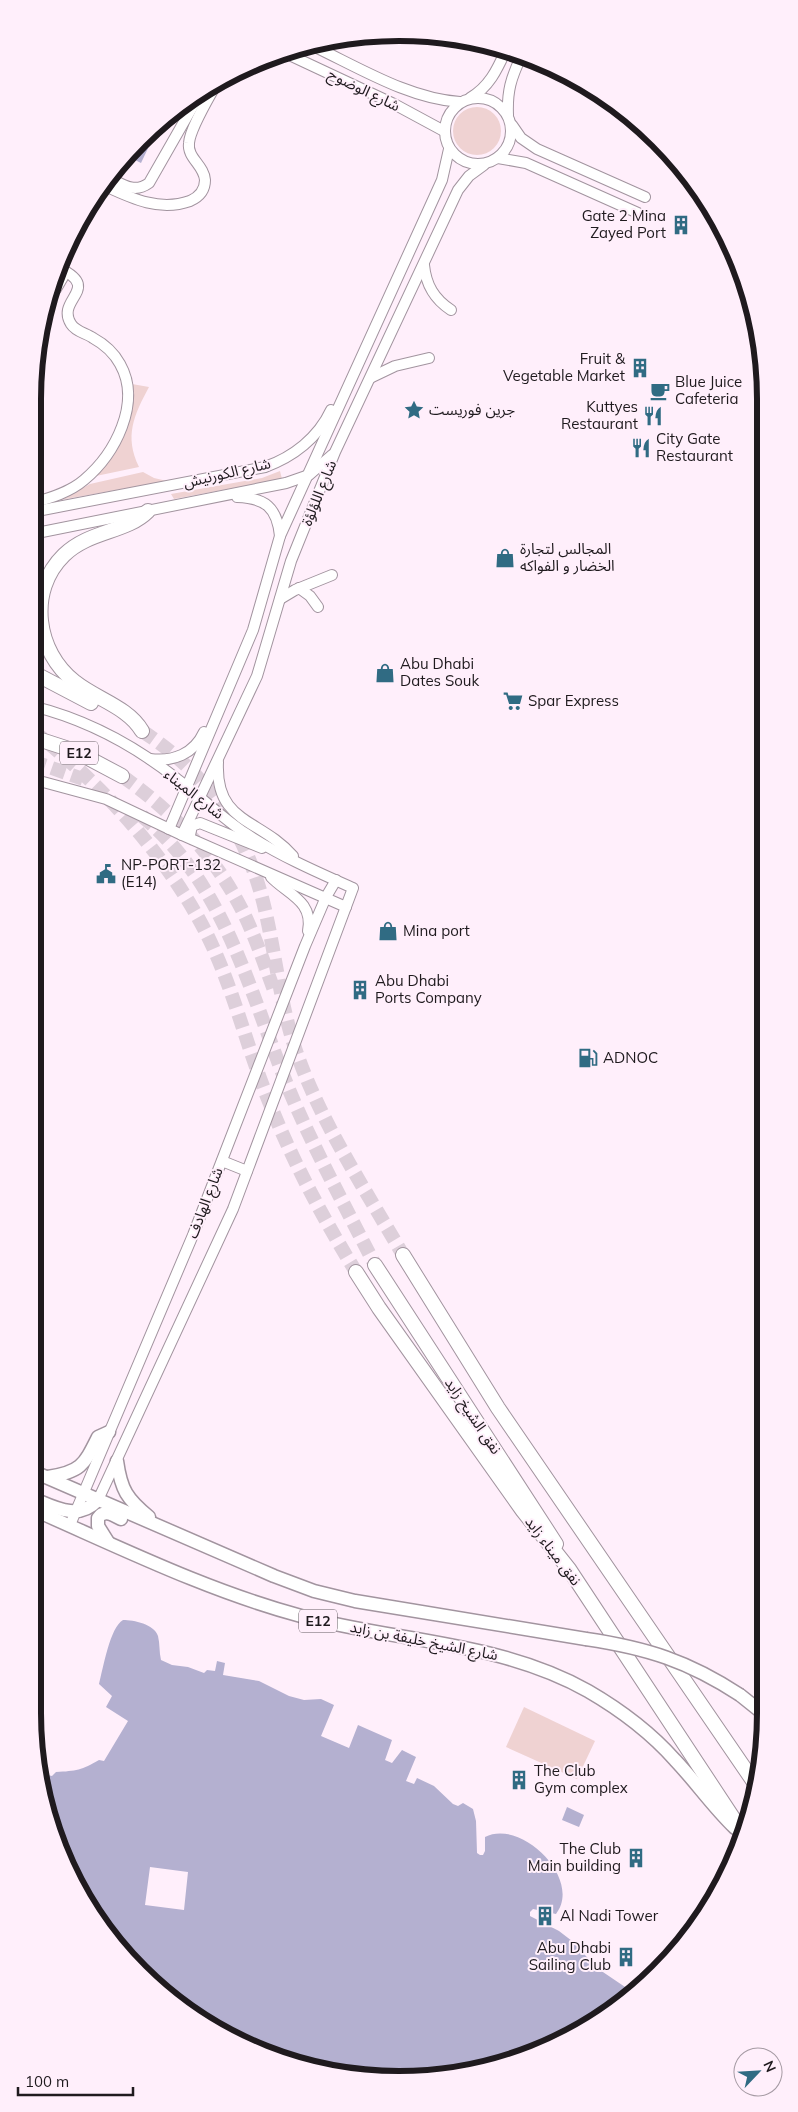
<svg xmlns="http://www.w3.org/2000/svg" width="798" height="2112" font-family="Mulish,'Noto Sans Arabic',sans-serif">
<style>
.green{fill:#efd2d2}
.water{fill:#b4b0d0;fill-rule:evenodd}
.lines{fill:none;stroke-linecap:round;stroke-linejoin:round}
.highway-tunnel{stroke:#ddcfda;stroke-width:14;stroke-dasharray:14 7;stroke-linecap:butt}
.minor-casing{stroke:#a2949f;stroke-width:12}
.major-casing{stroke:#a2949f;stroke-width:15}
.highway-casing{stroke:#a2949f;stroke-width:16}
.minor{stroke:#fff;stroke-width:10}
.major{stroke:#fff;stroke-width:12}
.highway{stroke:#fff;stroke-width:14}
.major-bridge-casing{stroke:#a2949f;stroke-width:15;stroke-linecap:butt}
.major-bridge{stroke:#fff;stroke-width:12}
.labels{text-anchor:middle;stroke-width:4;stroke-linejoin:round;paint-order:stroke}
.shield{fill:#ffeffb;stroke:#625a60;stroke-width:1}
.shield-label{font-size:14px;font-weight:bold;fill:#1f1a1e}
.street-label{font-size:15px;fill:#1f1a1e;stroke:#ffeffb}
.poi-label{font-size:15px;fill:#1f1a1e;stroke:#ffeffb;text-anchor:start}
.rim{fill:none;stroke:#1f1a1e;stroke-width:6}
</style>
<rect width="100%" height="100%" fill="#ffeffb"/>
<g class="green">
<circle cx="477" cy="131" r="24"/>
<path d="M132,384L149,387C134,415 124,436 139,467L96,476C119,444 135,426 132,384Z"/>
<path d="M280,471L282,479L174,499L171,494L262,478Z"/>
<path d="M143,472L154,478L167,481L60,500L90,484Z"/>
<path d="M524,1707L595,1741L577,1779L506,1747Z"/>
</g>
<g class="water">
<path d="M161,121L141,163L127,156L158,123Z"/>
<path d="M123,1620C134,1620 154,1624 158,1636C160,1644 159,1652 161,1660L172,1665L188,1667L204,1673L207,1670L215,1671L217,1661L225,1663L223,1675L259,1681L289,1696L304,1700L321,1699L334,1705L321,1736L349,1748L358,1725L392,1740L385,1760L392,1763L402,1750L416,1757L406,1781L414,1784L417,1778L434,1786L453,1804L458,1806L463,1803L473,1809L476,1821L477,1853L480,1855H483L485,1851V1837C521,1818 583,1879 556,1914L533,1909L530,1912V1916L559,1931L572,1941L597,1968L631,1991L602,2018L540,2051L471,2072L351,2076L281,2060L216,2031L123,1954L81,1896L52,1831L43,1774L52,1776L56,1772C76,1771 82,1770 99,1760L104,1761L128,1721L106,1707L112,1696L99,1684C103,1669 110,1627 123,1620ZM150,1867L188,1872L184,1910L145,1905Z"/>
<path d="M567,1807L584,1815L579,1827L562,1820Z"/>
</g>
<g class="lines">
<g class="highway-tunnel">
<path d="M32,730C100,783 160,848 201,923C232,980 245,1044 270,1104C293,1162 323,1218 356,1272"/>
<path d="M142,731C209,774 249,836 266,914C276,959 281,1007 296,1051C321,1123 365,1189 403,1255"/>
<path d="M32,761L83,779"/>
<path d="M122,776C176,814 218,859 246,918C257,942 266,968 275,993"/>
<path d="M142,816C227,886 250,995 290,1092C315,1151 346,1208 375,1265"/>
</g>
<defs>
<g id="minor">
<path d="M311,45C358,67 409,99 460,102"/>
<path d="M283,52L394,104L444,131"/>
<circle cx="478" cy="131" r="33"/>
<path d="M470,98C489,87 497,70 506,50"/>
<path d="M508,115C507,91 511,78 521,57"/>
<path d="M512,125L521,138L537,149L645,197"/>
<path d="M498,158L526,163L638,213"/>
<path d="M108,177C122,184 134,194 149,183L201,92"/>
<path d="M103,185C131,198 159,212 190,201C199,197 205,190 205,180C204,165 187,158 189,143C190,128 210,96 218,81"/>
<path d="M424,265C426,285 434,299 451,310"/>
<path d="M49,294L56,289L66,272"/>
<path d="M372,377L395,366L429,358"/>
<path d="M237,497C265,498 277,507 280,536"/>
<path d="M32,503C51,498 70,492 84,480C115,454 142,403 120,364C114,353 104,344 93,338C86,333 76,332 71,324C55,299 103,289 59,268"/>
<path d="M32,512L265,467C293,457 318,438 331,410"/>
<path d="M32,534L286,483L309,475L332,455"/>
<path d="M299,588L310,596L318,607"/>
<path d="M280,599L295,590L332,575"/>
<path d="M32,706C85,719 134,745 177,779C200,796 221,817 245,833C278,855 317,872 353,888L233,1209L98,1500"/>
<path d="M150,759C173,762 194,754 204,732"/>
<path d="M218,762C215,824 260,818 293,856"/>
<path d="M32,779L106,799L182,835L346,907"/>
<path d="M169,829L253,630L280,536L432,202L442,180L449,149"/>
<path d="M182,835L257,676L291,561L335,452L458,190L469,176L484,165"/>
<path d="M190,835L192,826L200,823L262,848"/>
<path d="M271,877C287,894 314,901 308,931"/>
<path d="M222,1161L247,1171"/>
<path d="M70,1525L193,1235L305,946L326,897L336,880"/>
</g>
<g id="major">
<path d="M117,1461C121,1490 127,1499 149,1517"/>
<path d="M32,1471L274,1576L314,1591L355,1601L586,1639"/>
<path d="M48,1477C81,1472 84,1465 98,1437L109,1432"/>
<path d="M32,1498C56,1508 78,1521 98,1500"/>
<path d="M32,1509C121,1548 208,1591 301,1616C397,1642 499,1641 588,1691C619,1709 651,1733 675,1760C696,1782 713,1807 735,1828"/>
<path d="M108,1542L98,1526V1518C104,1509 113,1515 121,1519"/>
<path d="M740,1695L765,1715"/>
</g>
<g id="highway">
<path d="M32,672L91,703"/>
<path d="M142,731C128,707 96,699 75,682C36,652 27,591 64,555C90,530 126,533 148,511"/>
<path d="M32,737L75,751L122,776"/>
<path d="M403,1255L498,1408L756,1785"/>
<path d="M375,1265L556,1544"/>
<path d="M356,1272L379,1308L523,1511L569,1569L743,1833"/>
</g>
</defs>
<use href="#minor" class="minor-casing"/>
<use href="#major" class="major-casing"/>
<use href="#highway" class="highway-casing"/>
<use href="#minor" class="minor"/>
<use href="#major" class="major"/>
<use href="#highway" class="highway"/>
<defs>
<path id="major-bridge" d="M586,1639C647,1648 688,1661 740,1695"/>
</defs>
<use href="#major-bridge" class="major-bridge-casing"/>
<use href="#major-bridge" class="major-bridge"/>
</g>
<defs>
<symbol id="building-bare" viewBox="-9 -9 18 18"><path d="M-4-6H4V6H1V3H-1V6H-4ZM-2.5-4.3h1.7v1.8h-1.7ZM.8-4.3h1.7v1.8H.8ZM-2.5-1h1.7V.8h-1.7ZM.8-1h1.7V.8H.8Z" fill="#306b83" stroke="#ffeffb" stroke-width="2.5" paint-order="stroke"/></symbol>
<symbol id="cafe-bare" viewBox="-9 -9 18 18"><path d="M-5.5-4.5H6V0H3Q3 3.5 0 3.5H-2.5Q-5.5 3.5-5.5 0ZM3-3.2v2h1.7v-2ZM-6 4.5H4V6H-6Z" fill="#306b83" stroke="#ffeffb" stroke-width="2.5" paint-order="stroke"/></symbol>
<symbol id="sight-bare" viewBox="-9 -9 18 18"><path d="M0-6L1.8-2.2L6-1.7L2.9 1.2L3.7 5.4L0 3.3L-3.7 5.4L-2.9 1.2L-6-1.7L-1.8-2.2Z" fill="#306b83" stroke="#ffeffb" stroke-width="2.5" paint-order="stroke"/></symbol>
<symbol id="restaurant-bare" viewBox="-9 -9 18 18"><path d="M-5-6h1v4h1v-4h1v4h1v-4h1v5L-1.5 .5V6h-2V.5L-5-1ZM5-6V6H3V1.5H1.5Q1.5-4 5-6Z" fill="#306b83" stroke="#ffeffb" stroke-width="2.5" paint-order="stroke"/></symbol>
<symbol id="shop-bare" viewBox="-9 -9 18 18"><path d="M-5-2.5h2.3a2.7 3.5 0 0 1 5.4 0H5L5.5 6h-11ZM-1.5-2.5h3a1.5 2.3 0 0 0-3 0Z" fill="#306b83" stroke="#ffeffb" stroke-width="2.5" paint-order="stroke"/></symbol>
<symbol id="supermarket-bare" viewBox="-9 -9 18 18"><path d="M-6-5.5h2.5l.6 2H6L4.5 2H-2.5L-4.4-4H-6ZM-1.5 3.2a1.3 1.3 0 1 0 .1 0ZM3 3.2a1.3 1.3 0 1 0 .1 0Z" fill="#306b83" stroke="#ffeffb" stroke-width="2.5" paint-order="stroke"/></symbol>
<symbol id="civic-bare" viewBox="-9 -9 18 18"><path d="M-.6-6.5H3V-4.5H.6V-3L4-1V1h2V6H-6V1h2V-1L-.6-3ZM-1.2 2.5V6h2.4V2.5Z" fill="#306b83" stroke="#ffeffb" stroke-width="2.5" paint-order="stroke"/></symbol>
<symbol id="fuel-bare" viewBox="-9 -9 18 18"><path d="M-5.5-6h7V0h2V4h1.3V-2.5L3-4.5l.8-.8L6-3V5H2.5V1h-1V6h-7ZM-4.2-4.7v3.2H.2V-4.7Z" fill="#306b83" stroke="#ffeffb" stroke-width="2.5" paint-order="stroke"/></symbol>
</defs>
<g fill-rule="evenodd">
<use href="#building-bare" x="667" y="211" width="28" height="28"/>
<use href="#building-bare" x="626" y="354" width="28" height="28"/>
<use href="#cafe-bare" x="646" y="377" width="28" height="28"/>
<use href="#sight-bare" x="400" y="396" width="28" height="28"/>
<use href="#restaurant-bare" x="639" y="402" width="28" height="28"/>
<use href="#restaurant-bare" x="627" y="434" width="28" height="28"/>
<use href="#shop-bare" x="491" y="544" width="28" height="28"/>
<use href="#shop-bare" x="371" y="659" width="28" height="28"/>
<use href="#supermarket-bare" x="499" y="687" width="28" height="28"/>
<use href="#civic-bare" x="92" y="860" width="28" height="28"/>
<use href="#shop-bare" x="374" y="917" width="28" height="28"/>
<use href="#building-bare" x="346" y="976" width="28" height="28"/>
<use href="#fuel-bare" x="574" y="1044" width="28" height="28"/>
<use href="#building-bare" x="505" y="1766" width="28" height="28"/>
<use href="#building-bare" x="622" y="1844" width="28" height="28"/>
<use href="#building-bare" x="531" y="1902" width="28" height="28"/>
<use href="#building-bare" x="612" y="1943" width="28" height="28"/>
</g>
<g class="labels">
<g class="shield">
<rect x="60" y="741.5" width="38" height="23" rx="4"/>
<rect x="299" y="1609.5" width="38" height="23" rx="4"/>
</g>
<g class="shield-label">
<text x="79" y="758">E12</text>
<text x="318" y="1626">E12</text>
</g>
<g class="street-label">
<text transform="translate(364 90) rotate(26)" y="5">شارع الوضوح</text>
<text transform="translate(227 473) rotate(-13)" y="5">شارع الكورنيش</text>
<text transform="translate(319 493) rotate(-68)" y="5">شارع اللؤلؤة</text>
<text transform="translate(194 794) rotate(38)" y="5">شارع الميناء</text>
<text transform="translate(205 1203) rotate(-69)" y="5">شارع الهادف</text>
<text transform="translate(473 1416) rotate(56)" y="5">نفق الشيخ زايد</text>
<text transform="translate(553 1551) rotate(53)" y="5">نفق ميناء زايد</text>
<text transform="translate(424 1641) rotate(11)" y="5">شارع الشيخ خليفة بن زايد</text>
</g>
<g class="poi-label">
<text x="666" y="221" text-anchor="end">Gate 2 Mina<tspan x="666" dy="17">Zayed Port</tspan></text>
<text x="625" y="364" text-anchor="end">Fruit &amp;<tspan x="625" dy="17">Vegetable Market</tspan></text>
<text x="675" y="387">Blue Juice<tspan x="675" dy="17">Cafeteria</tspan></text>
<text x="638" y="412" text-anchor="end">Kuttyes<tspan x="638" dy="17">Restaurant</tspan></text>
<text x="429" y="415">جرين فوريست</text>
<text x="656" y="444">City Gate<tspan x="656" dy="17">Restaurant</tspan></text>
<text x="520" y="554">المجالس لتجارة<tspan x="520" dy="17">الخضار و الفواكه</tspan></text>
<text x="400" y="669">Abu Dhabi<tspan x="400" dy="17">Dates Souk</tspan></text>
<text x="528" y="706">Spar Express</text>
<text x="121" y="870">NP-PORT-132<tspan x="121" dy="17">(E14)</tspan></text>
<text x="403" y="936">Mina port</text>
<text x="375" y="986">Abu Dhabi<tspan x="375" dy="17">Ports Company</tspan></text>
<text x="603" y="1063">ADNOC</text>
<text x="534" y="1776">The Club<tspan x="534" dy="17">Gym complex</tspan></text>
<text x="621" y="1854" text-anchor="end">The Club<tspan x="621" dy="17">Main building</tspan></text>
<text x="560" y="1921">Al Nadi Tower</text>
<text x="611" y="1953" text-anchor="end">Abu Dhabi<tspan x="611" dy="17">Sailing Club</tspan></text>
</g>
</g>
<path d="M0 0H798V2112H0ZM399 41H399A358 358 0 0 1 757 399V1713A358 358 0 0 1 399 2071H399A358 358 0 0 1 41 1713V399A358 358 0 0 1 399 41Z" fill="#ffeffb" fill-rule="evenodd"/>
<path class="rim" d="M399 41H399A358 358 0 0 1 757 399V1713A358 358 0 0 1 399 2071H399A358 358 0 0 1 41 1713V399A358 358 0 0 1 399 41Z"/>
<g transform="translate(758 2072) rotate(65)"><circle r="24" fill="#ffeffb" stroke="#a59aa3"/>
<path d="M0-4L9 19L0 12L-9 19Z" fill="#306b83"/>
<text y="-8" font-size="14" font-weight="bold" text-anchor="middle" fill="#1f1a1e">N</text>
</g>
<path d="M18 2087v8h115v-8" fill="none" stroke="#1f1a1e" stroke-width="2.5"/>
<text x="25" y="2087" font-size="15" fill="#1f1a1e" stroke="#ffeffb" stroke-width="4" paint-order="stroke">100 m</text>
</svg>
